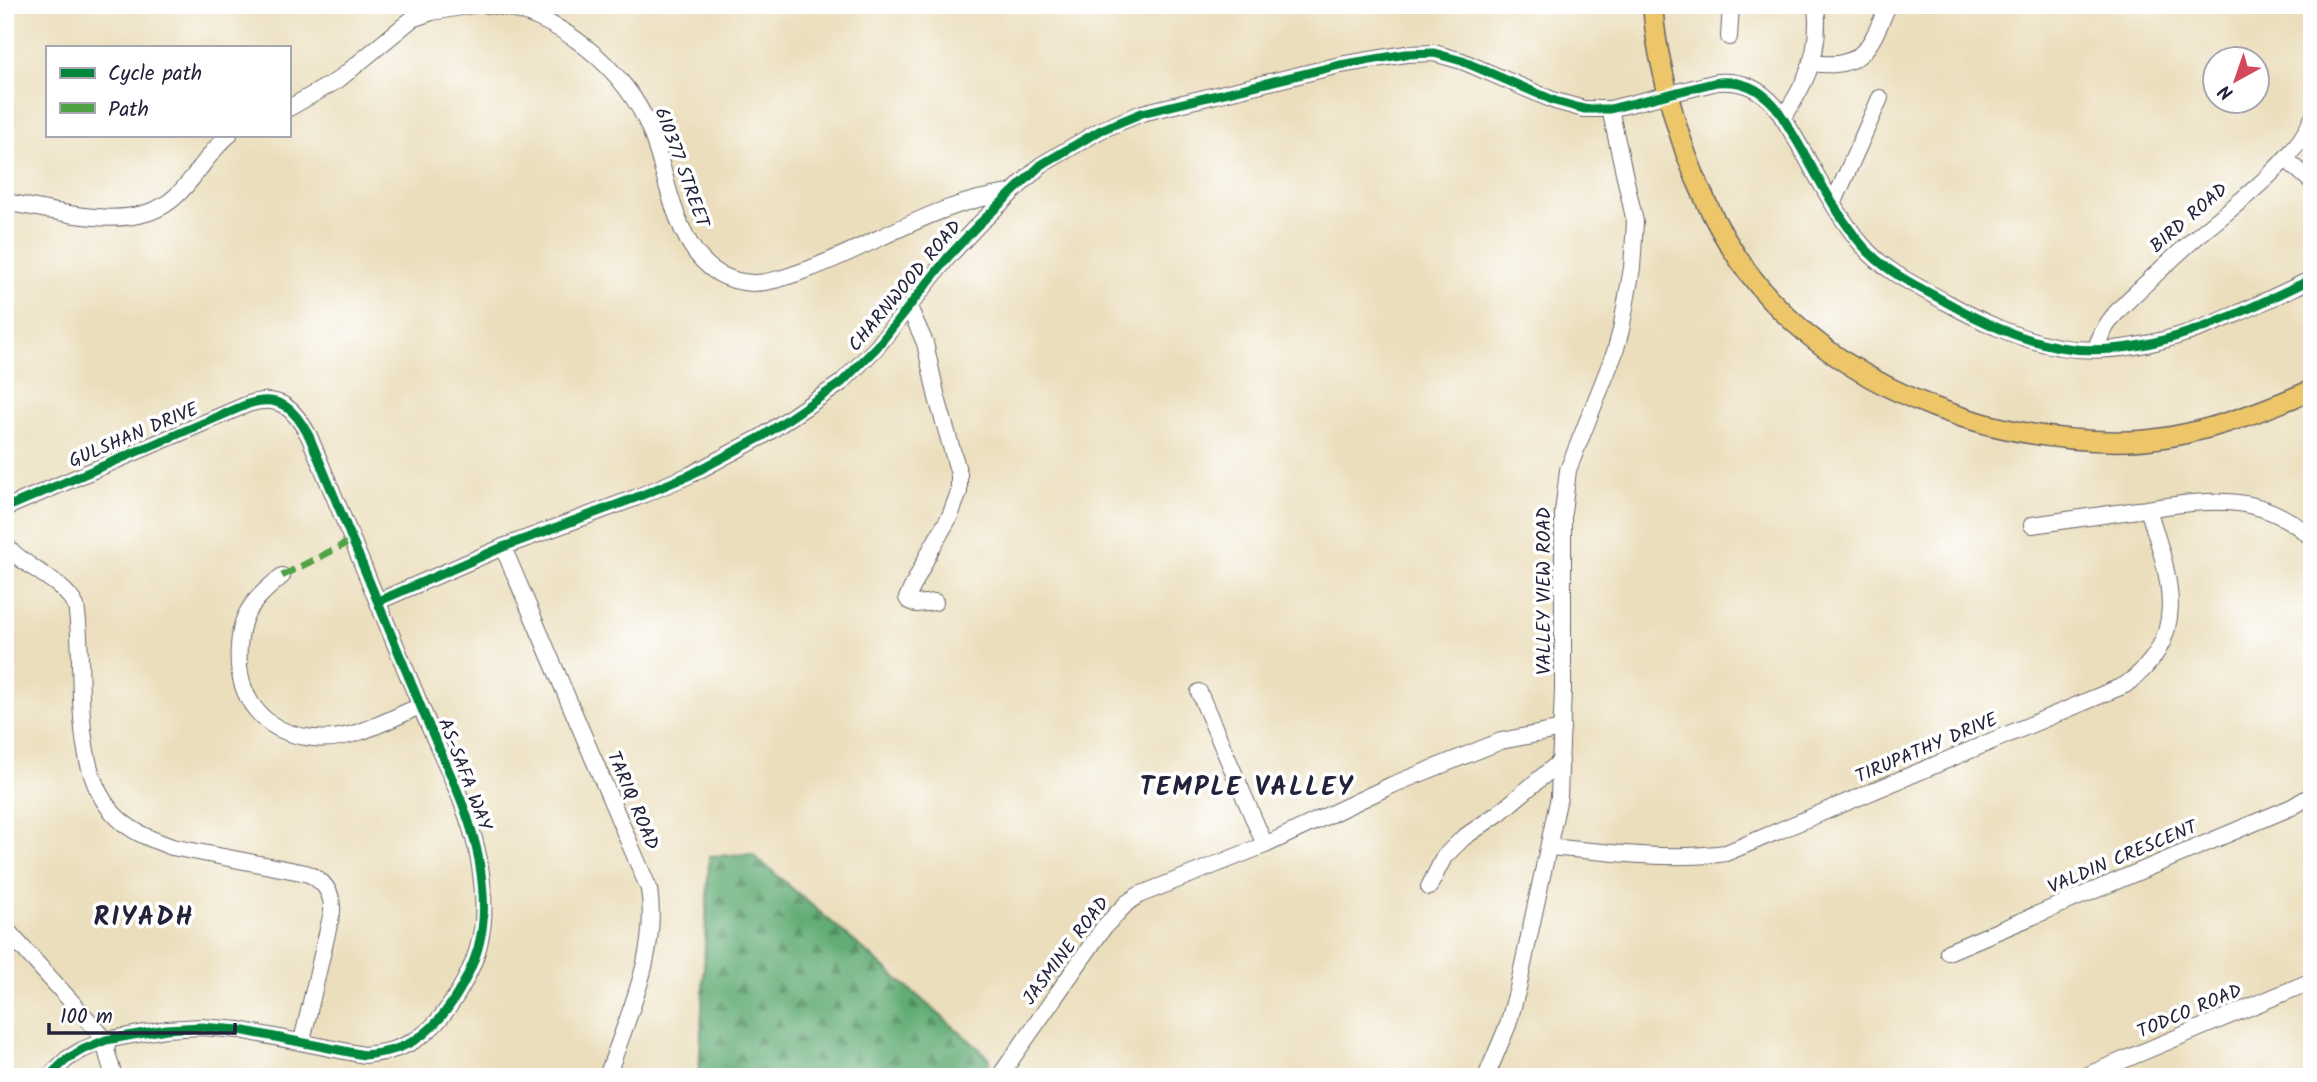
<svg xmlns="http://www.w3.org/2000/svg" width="2317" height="1082" font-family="Kalam,sans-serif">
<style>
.forest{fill:url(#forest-firs);stroke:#426758;stroke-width:2}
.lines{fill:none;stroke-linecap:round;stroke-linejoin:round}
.minor-casing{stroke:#686468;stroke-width:18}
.major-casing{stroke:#686468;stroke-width:22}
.minor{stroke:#fff;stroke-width:16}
.major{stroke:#ecc669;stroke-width:19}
.quiet{stroke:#50a245;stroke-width:7;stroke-dasharray:14 7;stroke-linecap:butt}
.cycleway-casing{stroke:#fff;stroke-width:13}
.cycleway{stroke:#00873e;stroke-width:9}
.labels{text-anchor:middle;stroke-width:7;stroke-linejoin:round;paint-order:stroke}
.street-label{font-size:19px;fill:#22223b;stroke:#fff}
.district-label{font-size:26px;font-weight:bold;letter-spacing:2px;fill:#22223b;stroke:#fff}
</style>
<defs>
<pattern id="forest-firs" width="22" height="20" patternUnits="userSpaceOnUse" patternTransform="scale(1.75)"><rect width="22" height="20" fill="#62ac74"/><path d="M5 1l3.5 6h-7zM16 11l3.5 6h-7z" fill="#508c60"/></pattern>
</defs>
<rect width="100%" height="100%" fill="#fff"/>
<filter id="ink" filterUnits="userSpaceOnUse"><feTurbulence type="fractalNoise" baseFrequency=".0143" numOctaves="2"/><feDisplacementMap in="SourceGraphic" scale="14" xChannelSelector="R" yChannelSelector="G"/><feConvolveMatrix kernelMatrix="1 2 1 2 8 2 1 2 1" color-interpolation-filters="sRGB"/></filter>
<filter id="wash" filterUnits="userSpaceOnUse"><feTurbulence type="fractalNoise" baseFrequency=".00686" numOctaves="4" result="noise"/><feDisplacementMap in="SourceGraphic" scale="28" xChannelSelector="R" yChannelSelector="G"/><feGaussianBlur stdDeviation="1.57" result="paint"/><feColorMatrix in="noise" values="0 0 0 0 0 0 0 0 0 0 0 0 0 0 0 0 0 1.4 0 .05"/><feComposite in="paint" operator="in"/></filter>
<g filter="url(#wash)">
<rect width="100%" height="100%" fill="#ebdebc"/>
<path class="forest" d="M752,854L990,1058L986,1077H763V1070L699,1076L709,856Z"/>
</g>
<g filter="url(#ink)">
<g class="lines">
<defs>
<g id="minor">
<path d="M487,5C554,9 628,70 651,132C672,187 677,280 753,283C772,283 791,275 809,269C877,244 938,201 1011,193"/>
<path d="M1729,37L1731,5"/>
<path d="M1813,63C1863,71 1871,45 1888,5"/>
<path d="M289,108L338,80L412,19L432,12L473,5"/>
<path d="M1783,118C1808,80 1821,51 1816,5"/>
<path d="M2286,159L2312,182"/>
<path d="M5,202C55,210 135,236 176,196C196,178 208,152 229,135"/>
<path d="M1834,202L1880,98"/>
<path d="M909,307L925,343L937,398L959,474V492L950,516L930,551L907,598L909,601L916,604L935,602"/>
<path d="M2096,349C2103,323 2121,307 2140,289C2159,271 2179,252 2200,234C2234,206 2296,160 2312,119"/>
<path d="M5,508L248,404C280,393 295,410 309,436C347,526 383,616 421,707C441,756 469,807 479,860C483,884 486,911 481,935C475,970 446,1022 415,1040C399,1050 382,1053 364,1055L240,1030L201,1027L166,1029L106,1040L82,1050L67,1059L48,1077"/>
<path d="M2032,525C2067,520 2103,515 2138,510C2204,501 2258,489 2312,538"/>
<path d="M5,544C25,569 61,578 76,606C87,670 67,772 119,819C134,833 153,840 172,847L306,873C324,880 333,893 332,912L302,1041"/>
<path d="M503,547L649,889C659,953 627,1017 607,1077"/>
<path d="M282,576C269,587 254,599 246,615C241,625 240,635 239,646C235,696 262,734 314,738C350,742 388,720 420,706"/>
<path d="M379,601L503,547L635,498L690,475L763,436L841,383L877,347L948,257L977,226L1041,165L1101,130L1142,113L1340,65L1406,54L1434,53L1462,61L1555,101L1584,109H1610L1717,82C1742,80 1759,88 1775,106C1806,150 1829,207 1863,246C1884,271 1917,286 1946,302C1982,322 2018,339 2059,347C2147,362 2235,315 2312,279"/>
<path d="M1199,692L1265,845"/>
<path d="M1549,847C1608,852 1667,861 1726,853L2125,685C2193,636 2169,576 2148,509"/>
<path d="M1429,887L1444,857L1463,838L1499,813L1561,761"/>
<path d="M5,928L106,1040L107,1053L114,1077"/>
<path d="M1948,952L2292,807L2312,795"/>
<path d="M999,1077L1104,927L1127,903L1139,895L1265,845L1392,785L1501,741L1562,729"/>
<path d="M1486,1077L1508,1025L1518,988L1559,797L1563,689V513L1568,470L1615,352L1621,330L1632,268L1635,222L1610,109"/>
<path d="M2083,1077L2312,981"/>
</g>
<path id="major" d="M1653,5C1654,36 1661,64 1668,94C1686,167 1719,244 1771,300C1861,396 1999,444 2129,441C2192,439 2255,414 2312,390"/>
</defs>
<use href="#minor" class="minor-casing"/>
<use href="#major" class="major-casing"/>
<use href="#minor" class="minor"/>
<use href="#major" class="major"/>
<path class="quiet" d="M282,576L353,540"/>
<defs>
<g id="cycleway">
<path d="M5,508L248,404C280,393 295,410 309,436C347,526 383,616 421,707C441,756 469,807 479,860C483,884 486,911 481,935C475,970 446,1022 415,1040C399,1050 382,1053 364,1055L240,1030L201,1027L166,1029L106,1040L82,1050L67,1059L48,1077"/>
<path d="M379,601L503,547L635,498L690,475L763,436L841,383L877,347L948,257L977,226L1041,165L1101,130L1142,113L1340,65L1406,54L1434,53L1462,61L1555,101L1584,109H1610L1717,82C1742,80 1759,88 1775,106C1806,150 1829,207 1863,246C1884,271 1917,286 1946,302C1982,322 2018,339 2059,347C2147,362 2235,315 2312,279"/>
</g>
</defs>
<use href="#cycleway" class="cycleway-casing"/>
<use href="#cycleway" class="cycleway"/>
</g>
</g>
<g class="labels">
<g class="street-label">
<text transform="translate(683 167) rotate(70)" y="7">610377 STREET</text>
<text transform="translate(2188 217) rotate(-41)" y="7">BIRD ROAD</text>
<text transform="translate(904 285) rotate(-50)" y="7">CHARNWOOD ROAD</text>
<text transform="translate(133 434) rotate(-23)" y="7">GULSHAN DRIVE</text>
<text transform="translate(1543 591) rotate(-90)" y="7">VALLEY VIEW ROAD</text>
<text transform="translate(1926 747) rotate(-23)" y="7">TIRUPATHY DRIVE</text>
<text transform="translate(466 774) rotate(69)" y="7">AS-SAFA WAY</text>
<text transform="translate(634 800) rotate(67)" y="7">TARIQ ROAD</text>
<text transform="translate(2122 856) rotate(-23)" y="7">VALDIN CRESCENT</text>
<text transform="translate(1065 950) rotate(-53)" y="7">JASMINE ROAD</text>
<text transform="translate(2189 1010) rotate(-23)" y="7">TODCO ROAD</text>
</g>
<g class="district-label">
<text x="1247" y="795">TEMPLE VALLEY</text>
<text x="144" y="925">RIYADH</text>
</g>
</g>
<rect width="2317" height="1082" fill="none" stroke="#fff" stroke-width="28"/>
<rect x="46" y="46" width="245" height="91" fill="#ffffff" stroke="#a7a7b1" stroke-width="2"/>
<rect x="60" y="68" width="35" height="10" fill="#00873e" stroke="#a7a7b1" stroke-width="2"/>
<text x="108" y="80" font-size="21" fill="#22223b">Cycle path</text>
<rect x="60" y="103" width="35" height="10" fill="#50a245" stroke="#a7a7b1" stroke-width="2"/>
<text x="108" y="116" font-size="21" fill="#22223b">Path</text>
<g transform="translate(2236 80) rotate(220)"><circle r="33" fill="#ffffff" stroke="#a7a7b1" stroke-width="2"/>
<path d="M0-5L12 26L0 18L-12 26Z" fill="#d1495b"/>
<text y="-10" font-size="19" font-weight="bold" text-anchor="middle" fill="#22223b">N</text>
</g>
<path d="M49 1023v10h186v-10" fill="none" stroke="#22223b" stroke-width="3.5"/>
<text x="60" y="1023" font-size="21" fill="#22223b" stroke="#ffffff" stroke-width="5" paint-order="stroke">100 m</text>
</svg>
